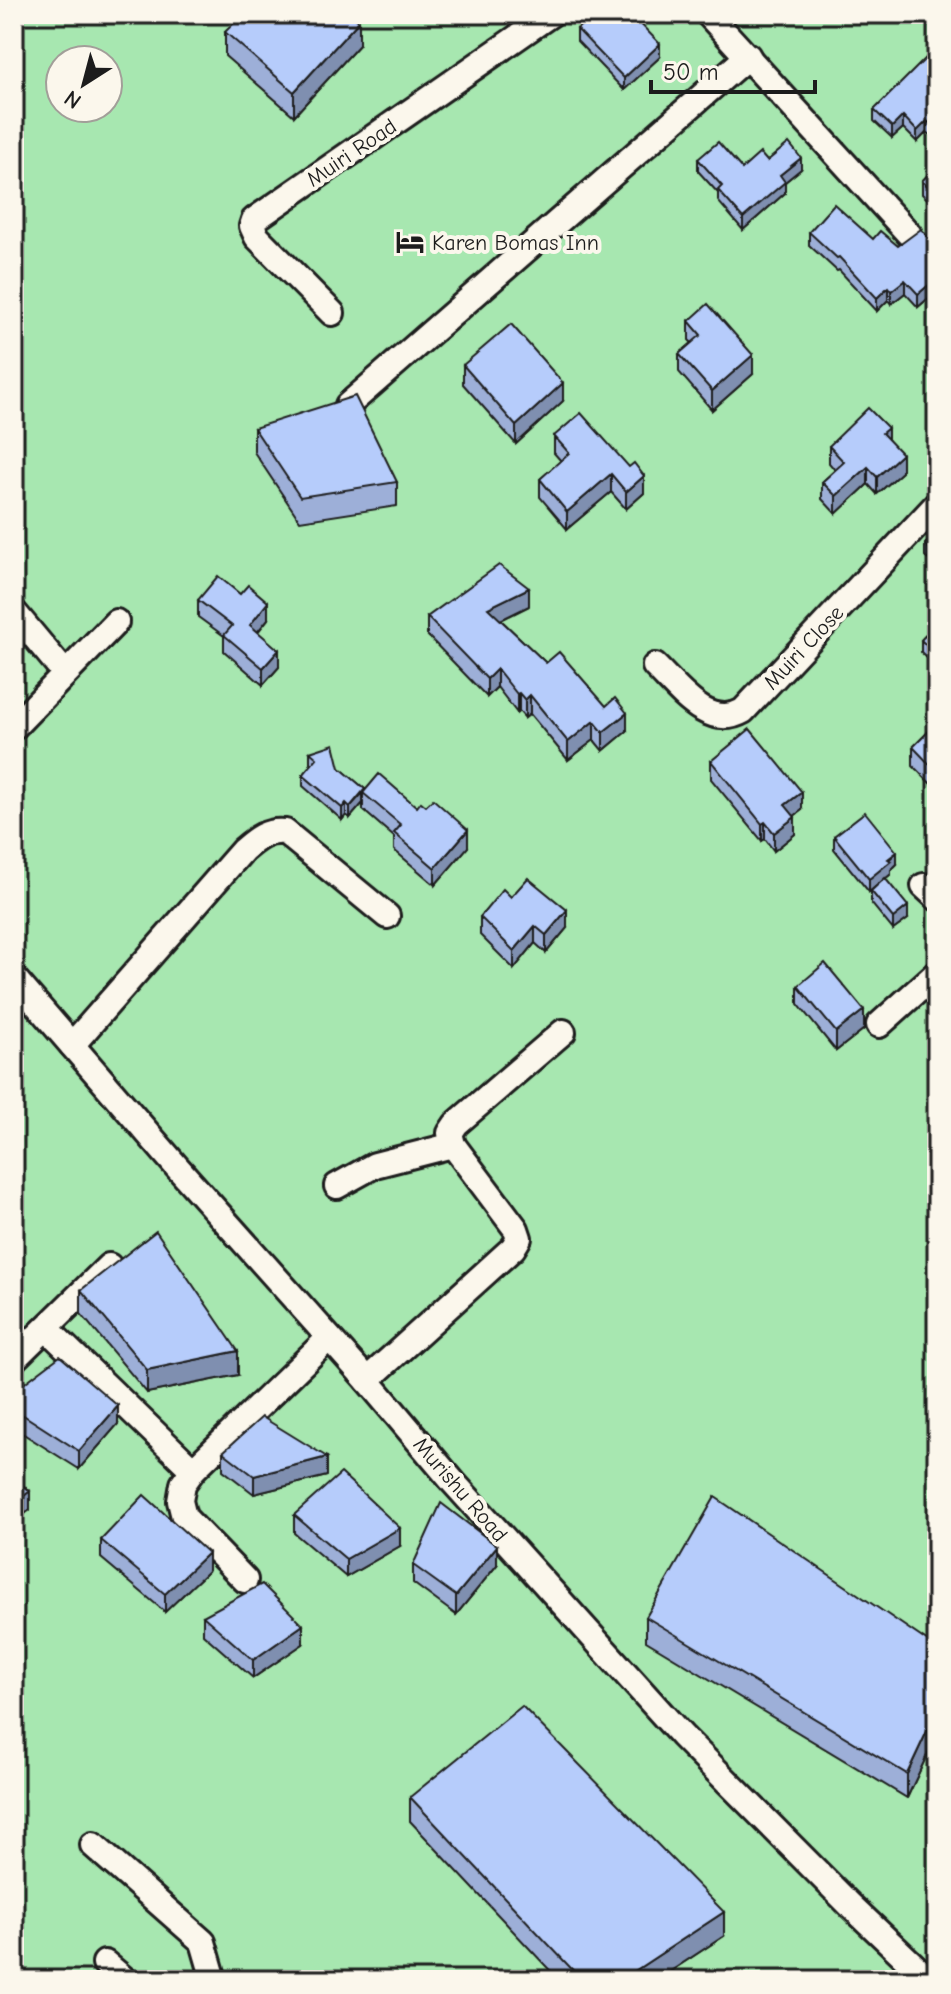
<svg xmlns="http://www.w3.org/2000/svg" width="951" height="1994" font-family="'Comic Neue',sans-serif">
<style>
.green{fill:#a7e7b0;stroke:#628266;stroke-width:2;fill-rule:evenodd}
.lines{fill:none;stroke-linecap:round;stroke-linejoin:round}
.minor-casing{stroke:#1c1c1c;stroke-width:30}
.minor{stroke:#fbf7ec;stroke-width:24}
.wall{fill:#9dafd8;stroke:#1c1c1c;stroke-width:2}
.shaded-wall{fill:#7f8fb0;stroke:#1c1c1c;stroke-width:2}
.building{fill:#b6ccfb;stroke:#1c1c1c;stroke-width:2}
.labels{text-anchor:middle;stroke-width:8;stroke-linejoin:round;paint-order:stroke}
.street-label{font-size:22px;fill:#1c1c1c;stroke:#fbf7ec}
.poi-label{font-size:22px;fill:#1c1c1c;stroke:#fbf7ec;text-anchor:start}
</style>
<rect width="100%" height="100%" fill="#edeeef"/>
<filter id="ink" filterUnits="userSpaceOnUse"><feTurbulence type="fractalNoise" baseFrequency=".0125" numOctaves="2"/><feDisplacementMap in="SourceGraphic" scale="16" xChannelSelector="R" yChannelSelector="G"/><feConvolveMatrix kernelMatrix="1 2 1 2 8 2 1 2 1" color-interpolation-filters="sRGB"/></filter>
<g filter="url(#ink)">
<path class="green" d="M14,14H937V1980H14ZM60,60H108V108H60Z"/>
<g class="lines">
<defs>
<g id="minor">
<path d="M708,14L909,234"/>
<path d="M332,313L257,237L252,226L254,220L551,14"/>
<path d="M348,405L748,56"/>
<path d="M14,612L64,672"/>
<path d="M655,666C678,688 708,731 743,711L937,504"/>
<path d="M14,727L116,622"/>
<path d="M924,886L937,898"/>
<path d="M14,978L177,1167L367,1380L454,1483L682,1736L850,1905L929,1980"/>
<path d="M879,1025L937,973"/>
<path d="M72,1045L243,850C257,838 267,830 285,832L387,916"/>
<path d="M337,1186L375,1165L453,1145"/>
<path d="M47,1329L193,1470"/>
<path d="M14,1359L109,1266"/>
<path d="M367,1380L513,1248L519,1238L516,1229L453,1145L450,1133L456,1124L563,1032"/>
<path d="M245,1580L184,1517L180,1501L183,1484L193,1470L329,1338"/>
<path d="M93,1845L203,1942L214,1980"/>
<path d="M105,1963L125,1980"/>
</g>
</defs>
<use href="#minor" class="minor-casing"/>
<use href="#minor" class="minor"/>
</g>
<g class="wall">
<path d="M577,29L660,57L624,90L577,41Z"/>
<path d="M225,32L359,45L294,116L225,56Z"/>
<path d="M937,69V140L927,132L917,142L903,128L892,138L874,121V110Z"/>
<path d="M698,159L742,169L767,161L801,169L785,182V193L743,230L718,201V193L698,171Z"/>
<path d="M937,165V208L922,194V181Z"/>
<path d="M937,231V291L918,307L905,293L891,304L888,300L877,311L839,270L837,271L809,245V232L873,239L898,246L929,238Z"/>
<path d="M689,321L753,374L712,410L679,372V354L692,343L689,340Z"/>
<path d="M463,365L563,401L516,444L463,384Z"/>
<path d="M254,428L397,482V506L300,521L254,452Z"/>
<path d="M554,436L629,467L644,493L626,509L611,492L567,529L540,497V479L561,461L554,453Z"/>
<path d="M888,439L902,472L877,494L868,484L836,514L822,499V482L835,470L829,463V446Z"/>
<path d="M937,534V569L925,556V544Z"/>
<path d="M198,600L268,619L258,632L279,667L263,685L224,651V636L198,617Z"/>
<path d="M529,606L501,620L546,663L627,731L603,751L594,740L568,760L530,714L525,718L519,711L517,713L497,687L487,697L427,635V617Z"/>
<path d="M937,623V668L921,652V640Z"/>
<path d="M937,723V790L913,766V747Z"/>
<path d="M310,752L340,768L365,789L417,807L468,847L435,885L394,850V837L363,810V803L350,818L346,815L342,820L303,786V775L312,765L310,764Z"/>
<path d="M711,761L802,810L794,816L795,834L774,851L765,839L762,841L711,779Z"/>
<path d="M834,836L897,864L891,870V874L869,892L834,849Z"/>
<path d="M871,891L908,919L893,930L871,903Z"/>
<path d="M511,897L567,928L546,953L535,943L514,969L480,935V917Z"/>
<path d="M798,986L864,1029L836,1051L798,1004Z"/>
<path d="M81,1290L238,1375L147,1393L81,1314Z"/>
<path d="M14,1391L118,1424L79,1469L14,1428Z"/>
<path d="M223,1452L327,1476L254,1494L223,1470Z"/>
<path d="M294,1515L400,1546L346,1577L294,1533Z"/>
<path d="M101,1540L208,1571L165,1612L101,1558Z"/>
<path d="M413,1565H497L456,1615L413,1583Z"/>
<path d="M203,1616L303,1644L253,1678L203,1634Z"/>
<path d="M646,1617L937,1648V1734L907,1798L646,1641Z"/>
<path d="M410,1797L724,1936L657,1980H559L410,1821Z"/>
</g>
<g class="shaded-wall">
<path d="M359,21V45L294,116V92Z"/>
<path d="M660,44V57L624,90V78Z"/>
<path d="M903,116V128L892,138V127Z"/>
<path d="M927,121V132L917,142V131Z"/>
<path d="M801,158V169L785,182V193L743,230V218L780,175Z"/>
<path d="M937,278V291L918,307V294Z"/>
<path d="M905,280V293L891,304V291Z"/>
<path d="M888,287V300L877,311V298Z"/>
<path d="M753,355V374L712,410V391Z"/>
<path d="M563,383V401L516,444V426Z"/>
<path d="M888,428V445L882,433Z"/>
<path d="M902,454V472L877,494V477Z"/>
<path d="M868,467V484L836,514V496Z"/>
<path d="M611,474V492L567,529V512Z"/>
<path d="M644,476V493L626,509V492Z"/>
<path d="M529,588V606L488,626V608Z"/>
<path d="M268,602V619L250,641V625Z"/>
<path d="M279,650V667L263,685V668Z"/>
<path d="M497,669V687L487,697V679Z"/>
<path d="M519,693V711L517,713V694Z"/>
<path d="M530,695V714L525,718V700Z"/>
<path d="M627,713V731L603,751V732Z"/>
<path d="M594,721V740L568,760V742Z"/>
<path d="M802,792V810L785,823V805Z"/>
<path d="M363,793V803L350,818V807Z"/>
<path d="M346,803V815L342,820V808Z"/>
<path d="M795,817V834L774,851V833Z"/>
<path d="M765,822V839L762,841V824Z"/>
<path d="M468,830V847L435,885V868Z"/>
<path d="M897,852V864L891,870V874L869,892V879Z"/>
<path d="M908,906V919L893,930V918Z"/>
<path d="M567,910V928L546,953V935Z"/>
<path d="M535,926V943L514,969V951Z"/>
<path d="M864,1010V1029L836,1051V1032Z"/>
<path d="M238,1351V1375L147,1393V1370Z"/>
<path d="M118,1406V1424L79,1469V1451Z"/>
<path d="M327,1457V1476L254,1494V1476Z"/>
<path d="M30,1491V1510L14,1522V1504Z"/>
<path d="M400,1528V1546L346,1577V1559Z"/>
<path d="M497,1546V1565L456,1615V1596Z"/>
<path d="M208,1553V1571L165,1612V1594Z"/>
<path d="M303,1625V1644L253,1678V1660Z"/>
<path d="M937,1710V1734L907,1798V1774Z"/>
<path d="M724,1912V1936L657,1980H621Z"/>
</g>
<g class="building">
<path d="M243,14H350L359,21L294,92L225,32Z"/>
<path d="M593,14H631L660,44L624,78L577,29Z"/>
<path d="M926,58L937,69V129L927,121L917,131L903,116L892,127L874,110Z"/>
<path d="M718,142L742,169L760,153L767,161L789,143L801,158L780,175L785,182L743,218L718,190L722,186L698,159Z"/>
<path d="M937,165V195L922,181Z"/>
<path d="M834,204L873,239L880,231L898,246L921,229L929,238L937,231V278L918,294L905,280L891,291L888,287L877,298L839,257L837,258L809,232Z"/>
<path d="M708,304L753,355L712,391L679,354L701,335L689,321Z"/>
<path d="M511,324L563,383L516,426L463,365Z"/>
<path d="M355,396L397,482L300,497L254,428Z"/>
<path d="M868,408L888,428L882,433L902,454L877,477L868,467L836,496L822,482L844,462L829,446Z"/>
<path d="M581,413L629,467L634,463L644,476L626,492L611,474L567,512L540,479L569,453L554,436Z"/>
<path d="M937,534V558L925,544Z"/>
<path d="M499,565L529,588L488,608L546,663L559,652L606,706L615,698L627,713L603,732L594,721L568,742L530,695L525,700L519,693L517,694L497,669L487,679L427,617Z"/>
<path d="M218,576L240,594L248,585L268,602L250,625L279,650L263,668L224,635L232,626L198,600Z"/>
<path d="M937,623V656L921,640Z"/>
<path d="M937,723V772L913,747Z"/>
<path d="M750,729L802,792L785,805L795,817L774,833L765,822L762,824L711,761Z"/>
<path d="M334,744L340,768L365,789L350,807L346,803L342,808L303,775L317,758L310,752Z"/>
<path d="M379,774L417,807L421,802L426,806L433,799L468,830L435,868L394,833L401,825L363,793Z"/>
<path d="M865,812L897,852L888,859L891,861L869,879L834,836Z"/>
<path d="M528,878L567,910L546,935L535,926L514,951L480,917L503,889L511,897Z"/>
<path d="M885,878L908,906L893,918L871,891Z"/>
<path d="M825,963L864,1010L836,1032L798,986Z"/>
<path d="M156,1231L238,1351L147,1370L81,1290Z"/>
<path d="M60,1356L118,1406L79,1451L14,1409V1391Z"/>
<path d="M262,1417L327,1457L254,1476L223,1452Z"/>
<path d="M341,1473L400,1528L346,1559L294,1515Z"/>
<path d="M14,1478L30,1491L14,1504Z"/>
<path d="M144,1495L208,1553L165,1594L101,1540Z"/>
<path d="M715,1497L937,1648V1710L907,1774L646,1617Z"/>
<path d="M441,1503L497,1546L456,1596L413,1565Z"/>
<path d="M262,1584L303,1625L253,1660L203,1616Z"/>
<path d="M522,1706L724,1912L621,1980H582L410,1797Z"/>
</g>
</g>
<defs>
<symbol id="hotel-bare" viewBox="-9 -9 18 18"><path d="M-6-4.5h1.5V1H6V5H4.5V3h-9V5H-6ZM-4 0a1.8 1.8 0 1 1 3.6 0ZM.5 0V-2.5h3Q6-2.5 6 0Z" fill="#1c1c1c" stroke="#fbf7ec" stroke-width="2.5" paint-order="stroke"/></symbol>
</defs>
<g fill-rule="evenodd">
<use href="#hotel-bare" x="390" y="222" width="40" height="40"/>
</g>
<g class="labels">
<g class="street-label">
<text transform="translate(351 152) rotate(-34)" y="8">Muiri Road</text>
<text transform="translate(803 647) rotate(-47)" y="8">Muiri Close</text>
<text transform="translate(461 1489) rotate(49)" y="8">Murishu Road</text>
</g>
<g class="poi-label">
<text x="432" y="250">Karen Bomas Inn</text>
</g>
</g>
<rect width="951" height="1994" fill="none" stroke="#fbf7ec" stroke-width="48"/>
<rect x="24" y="24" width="903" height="1946" fill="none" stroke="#1c1c1c" stroke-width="3" filter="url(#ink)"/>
<g transform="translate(84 84) rotate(216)"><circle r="38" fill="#fbf7ec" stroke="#a29f99" stroke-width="2"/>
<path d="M0-6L14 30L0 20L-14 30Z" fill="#1c1c1c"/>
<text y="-12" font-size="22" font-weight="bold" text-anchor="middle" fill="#1c1c1c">N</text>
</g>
<path d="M651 80v12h164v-12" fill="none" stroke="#1c1c1c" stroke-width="4"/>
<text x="663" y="80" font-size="24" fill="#1c1c1c" stroke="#fbf7ec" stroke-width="6" paint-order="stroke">50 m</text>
</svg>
